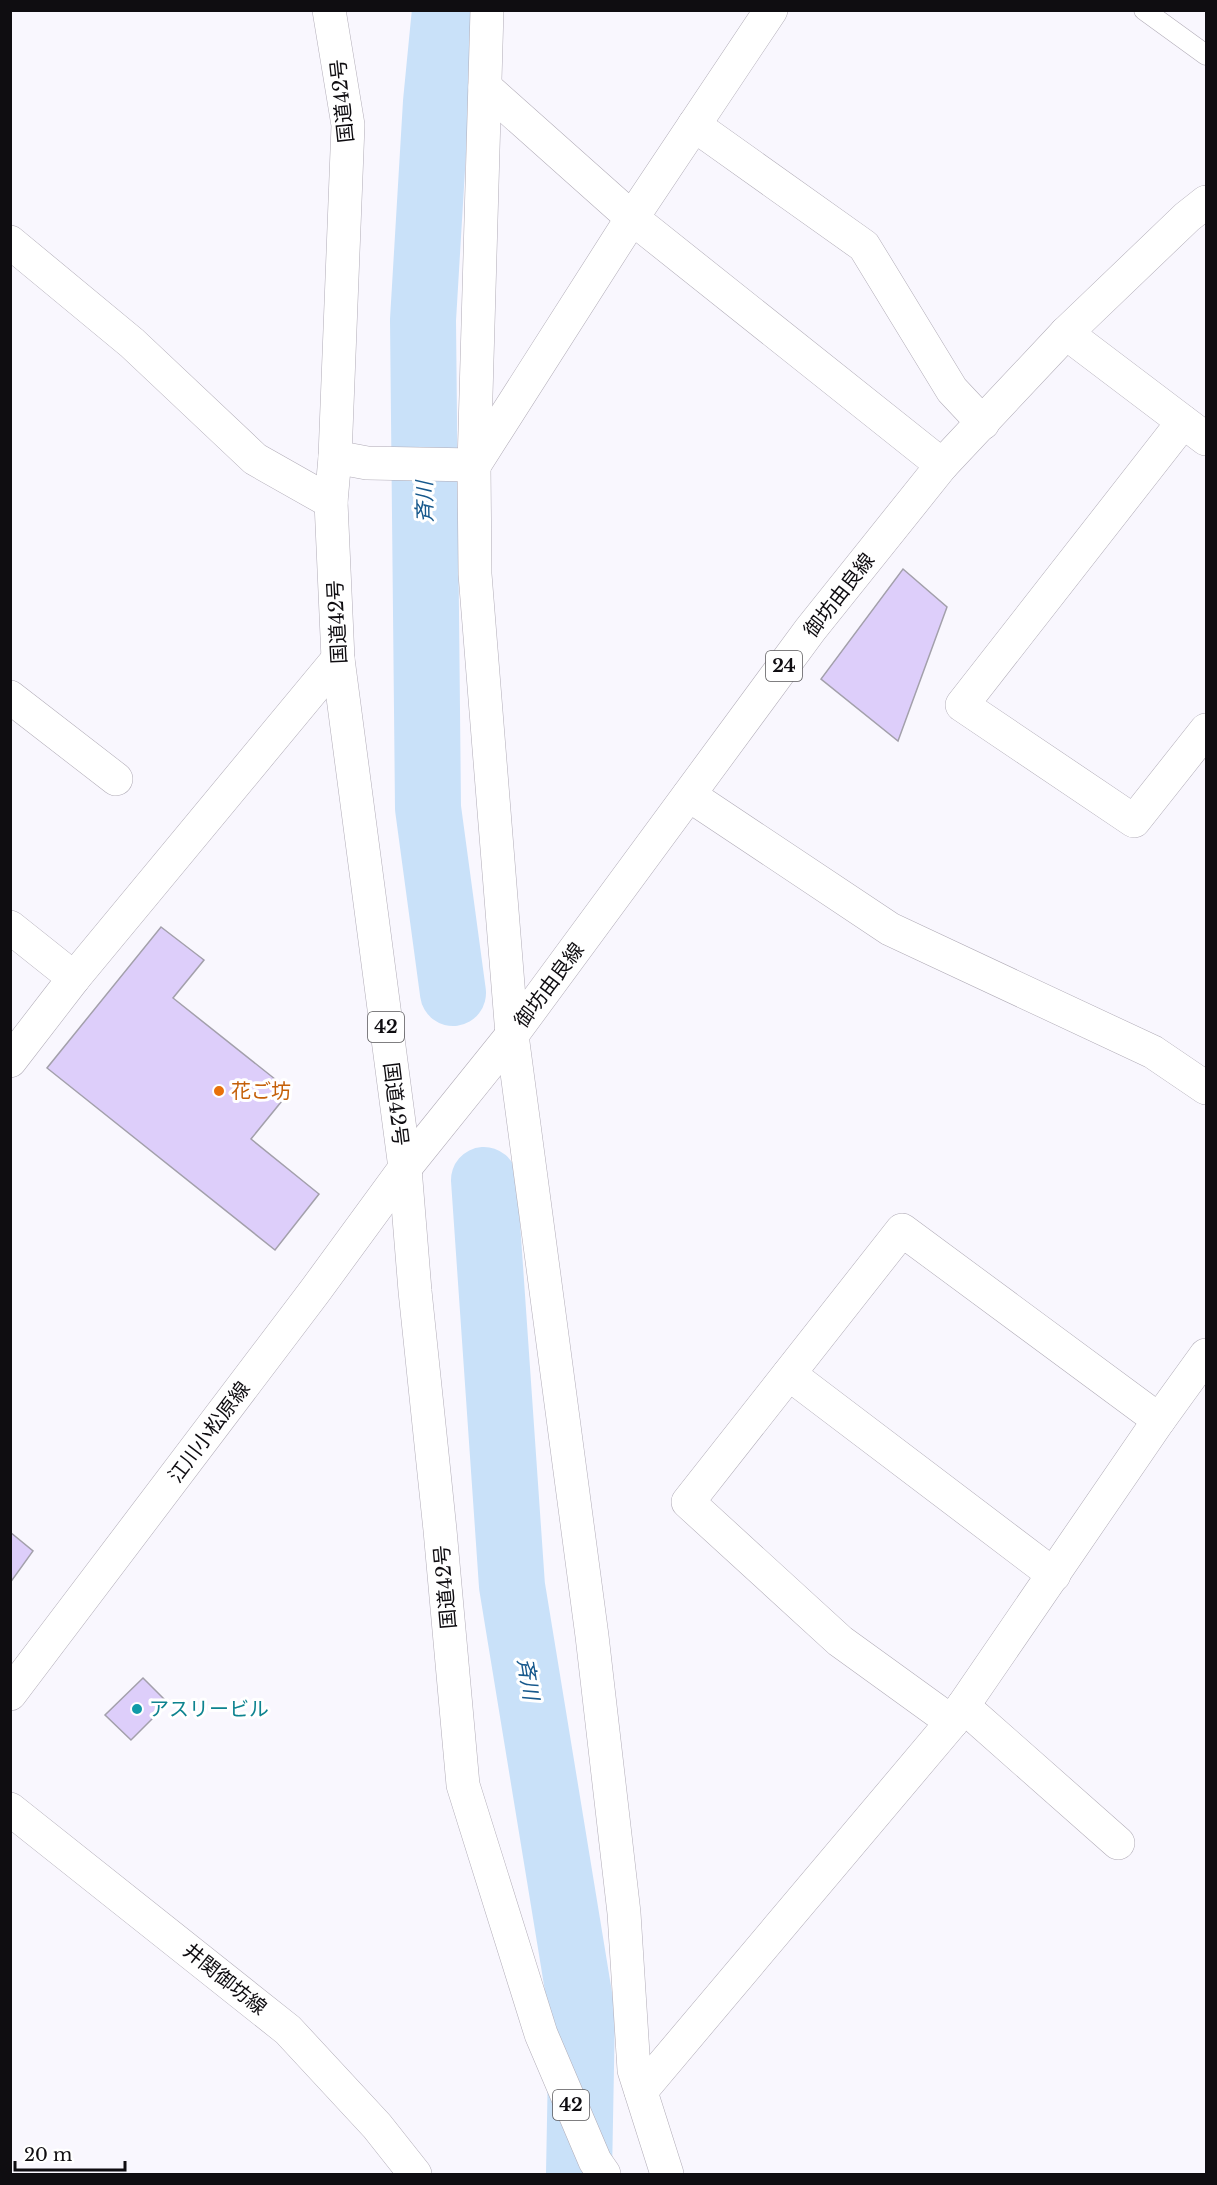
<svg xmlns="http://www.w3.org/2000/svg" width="1217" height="2185" font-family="'Libre Baskerville','Noto Sans JP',serif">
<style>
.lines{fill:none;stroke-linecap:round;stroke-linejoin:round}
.river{stroke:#c9e1f9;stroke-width:66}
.building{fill:#ddcefa;stroke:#a3a0ab;stroke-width:1.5}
.service-casing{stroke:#b1acb7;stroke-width:21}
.minor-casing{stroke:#b1acb7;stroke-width:34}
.secondary-casing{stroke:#b1acb7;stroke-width:34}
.primary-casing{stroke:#b1acb7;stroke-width:34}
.trunk-casing{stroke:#b1acb7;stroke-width:34}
.service{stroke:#fff;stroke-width:20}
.minor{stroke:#fff;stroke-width:33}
.secondary{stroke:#fff;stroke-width:33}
.primary{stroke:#fff;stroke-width:33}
.trunk{stroke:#fff;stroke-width:33}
.food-dot{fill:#e8710a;stroke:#fff;stroke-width:2}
.culture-dot{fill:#0f9aa8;stroke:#fff;stroke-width:2}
.labels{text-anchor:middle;stroke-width:6;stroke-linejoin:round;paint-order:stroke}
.shield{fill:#fff;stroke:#575658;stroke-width:1.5}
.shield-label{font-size:18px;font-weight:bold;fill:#0f0d11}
.street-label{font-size:20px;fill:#0f0d11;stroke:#fff}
.food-label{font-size:20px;fill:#c56008;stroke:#fff;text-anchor:start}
.culture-label{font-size:20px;fill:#0d838f;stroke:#fff;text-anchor:start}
.water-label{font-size:21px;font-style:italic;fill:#16588c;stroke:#fff}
</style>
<rect width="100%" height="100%" fill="#f9f7fe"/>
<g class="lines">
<g class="river">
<path d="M445,10L436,102L423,320L428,808L453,993"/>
<path d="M484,1180L512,1586L582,2013L579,2174"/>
</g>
</g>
<g class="building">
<path d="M903,569L947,607L898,741L821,679Z"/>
<path d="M161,927L204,960L173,998L290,1091L251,1139L319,1194L275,1250L47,1068Z"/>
<path d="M10,1532L33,1551L10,1583Z"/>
<path d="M143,1678L168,1703L131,1740L105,1715Z"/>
</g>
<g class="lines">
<defs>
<path id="service" d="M1144,10L1206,55"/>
<g id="minor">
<path d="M487,10L474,465L475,574L512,1035L592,1636L624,1913L634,2070L667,2174"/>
<path d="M485,87L632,218L942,465"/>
<path d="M694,125L864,246L952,390L983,423"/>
<path d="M10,242L132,343L255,459L331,502"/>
<path d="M1066,333L1206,439"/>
<path d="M1183,422L962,705L1134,821L1206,730"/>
<path d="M335,457L367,463L474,465"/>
<path d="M475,464L632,218L771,10"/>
<path d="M10,697L116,779"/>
<path d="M689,795L890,929L1153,1052L1206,1088"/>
<path d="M10,927L74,978"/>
<path d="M10,1061L74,978L338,659"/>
<path d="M789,1374L1054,1575"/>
<path d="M963,1706L1118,1843"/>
<path d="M952,1722L840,1641L688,1502L902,1230L1159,1420"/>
<path d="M641,2091L952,1722L1159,1420L1206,1355"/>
</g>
<g id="secondary">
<path d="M10,1694L315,1291L405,1168"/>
<path d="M10,1809L288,2030L377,2126L415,2174"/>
</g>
<path id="primary" d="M405,1168L512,1035L810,630L942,465L1066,333L1187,217L1206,202"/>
<path id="trunk" d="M329,10L348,125L335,457L331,502L338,659L405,1168L415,1291L440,1530L463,1785L541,2034L595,2161L604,2174"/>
</defs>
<use href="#service" class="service-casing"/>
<use href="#minor" class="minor-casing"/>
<use href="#secondary" class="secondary-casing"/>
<use href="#primary" class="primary-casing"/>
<use href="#trunk" class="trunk-casing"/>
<use href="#service" class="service"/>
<use href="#minor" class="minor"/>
<use href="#secondary" class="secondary"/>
<use href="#primary" class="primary"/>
<use href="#trunk" class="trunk"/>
</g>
<circle class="food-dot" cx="219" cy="1091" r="6"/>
<circle class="culture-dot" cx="137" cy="1709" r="6"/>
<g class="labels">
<g class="shield">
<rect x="766" y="651" width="36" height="30" rx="4.5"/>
<rect x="368" y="1012" width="36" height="30" rx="4.5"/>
<rect x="553" y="2090" width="36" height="30" rx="4.5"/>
</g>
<g class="shield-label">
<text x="784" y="672">24</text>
<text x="386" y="1033">42</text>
<text x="571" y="2111">42</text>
</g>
<g class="street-label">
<text transform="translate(342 101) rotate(-96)" y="7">国道42号</text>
<text transform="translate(839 595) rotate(-52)" y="7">御坊由良線</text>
<text transform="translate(337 622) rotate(-93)" y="7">国道42号</text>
<text transform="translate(549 985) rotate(-53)" y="7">御坊由良線</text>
<text transform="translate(396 1104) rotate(83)" y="7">国道42号</text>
<text transform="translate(209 1432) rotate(-53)" y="7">江川小松原線</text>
<text transform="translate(445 1587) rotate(-95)" y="7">国道42号</text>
<text transform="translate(225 1979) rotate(39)" y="7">井関御坊線</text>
</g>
<g class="food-label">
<text x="231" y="1098">花ご坊</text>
</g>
<g class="culture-label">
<text x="149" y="1716">アスリービル</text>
</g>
<g class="water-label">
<text transform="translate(425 502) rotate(-91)" y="7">斉川</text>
<text transform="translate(528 1679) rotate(81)" y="7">斉川</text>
</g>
</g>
<rect width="1217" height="2185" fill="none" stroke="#0f0d11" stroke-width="24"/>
<path d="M15 2161v9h110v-9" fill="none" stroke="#0f0d11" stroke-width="3"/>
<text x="24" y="2161" font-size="18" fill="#0f0d11" stroke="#ffffff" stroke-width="4.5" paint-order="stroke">20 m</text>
</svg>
